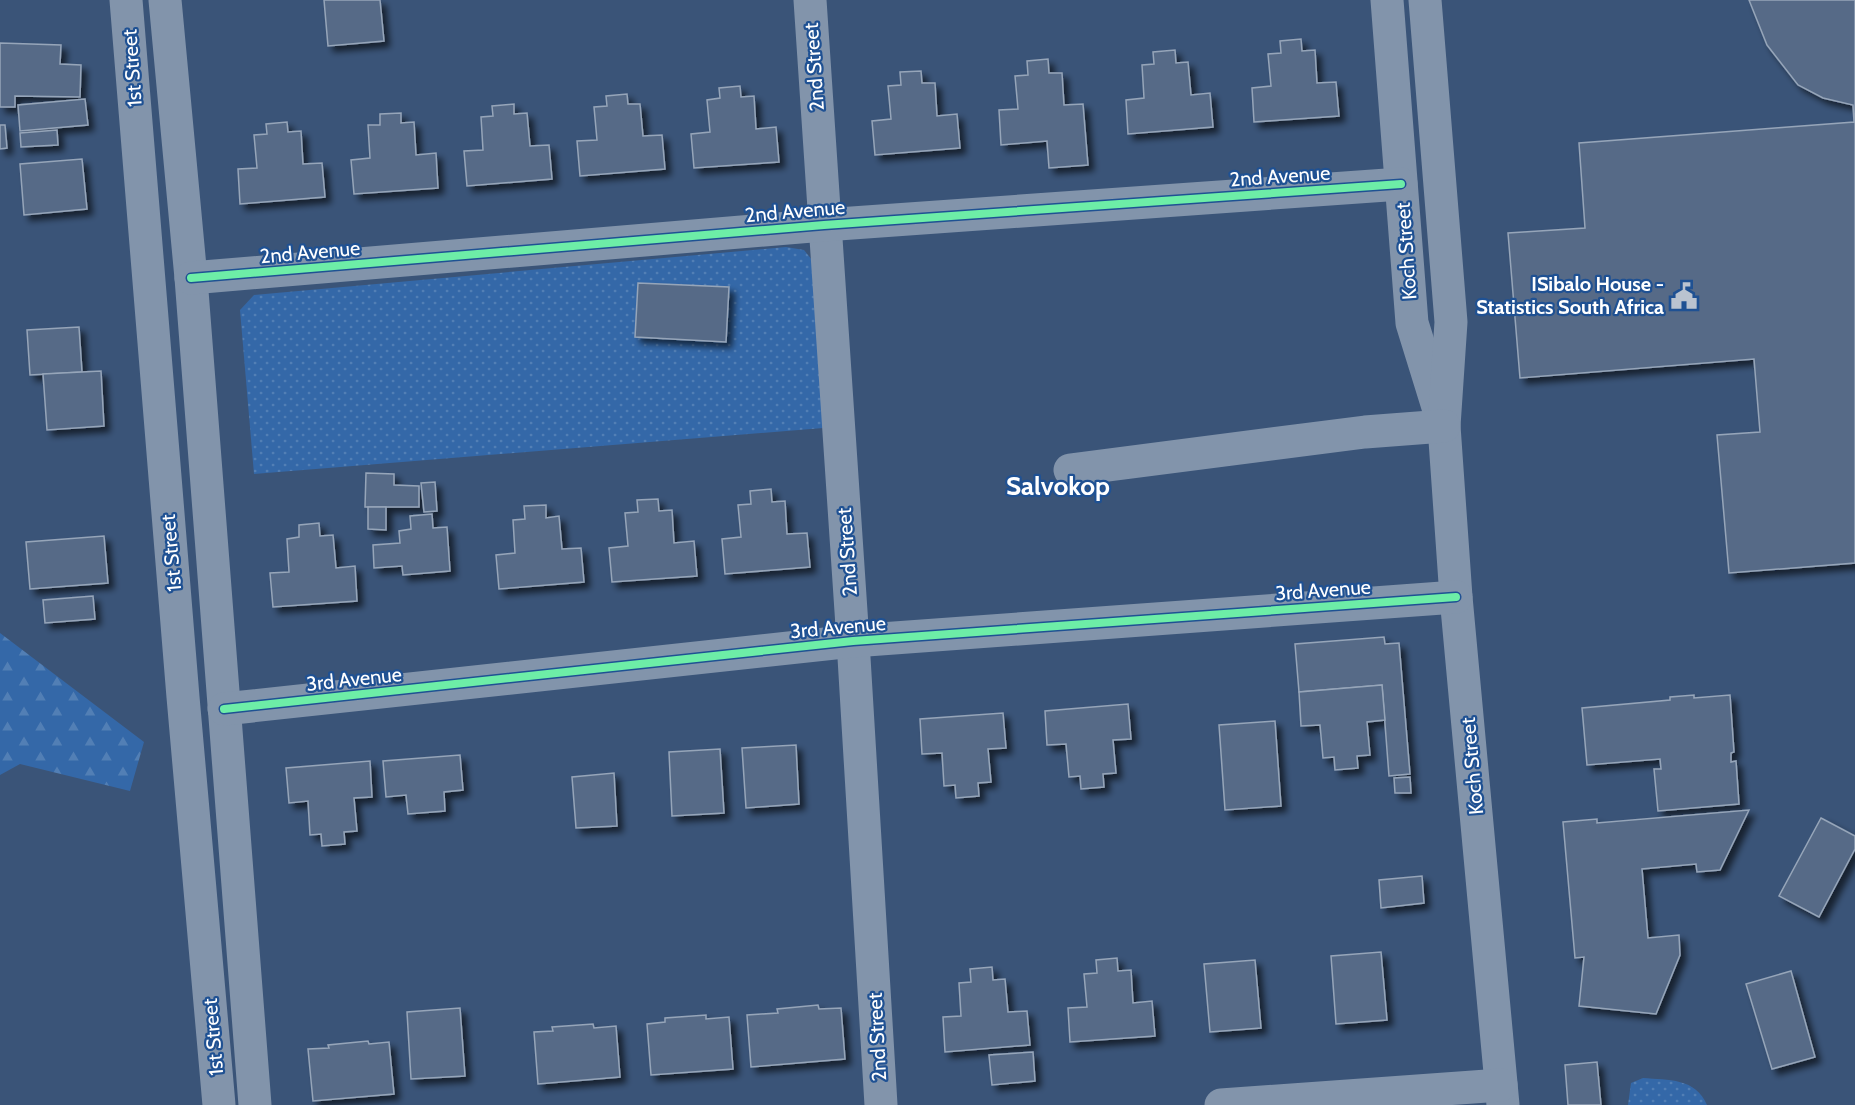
<svg xmlns="http://www.w3.org/2000/svg" width="1855" height="1105" font-family="Cabin,sans-serif">
<style>
.grass{fill:url(#grass-dots)}
.forest{fill:url(#forest-firs)}
.building{fill:#566b87;stroke:#96a5b9;stroke-width:1.5;filter:url(#shadow)}
.lines{fill:none;stroke-linecap:round;stroke-linejoin:round}
.minor{stroke:#8294ab;stroke-width:33}
.cycleway-casing{stroke:#1f5193;stroke-width:11}
.cycleway{stroke:#6deda7;stroke-width:8}
.labels{text-anchor:middle;stroke-width:4.5;stroke-linejoin:round;paint-order:stroke}
.street-label{font-size:20px;fill:#fff;stroke:#1f5193}
.poi-label{font-size:20px;font-weight:bold;fill:#fff;stroke:#1f5193;text-anchor:end}
.district-label{font-size:26px;font-weight:bold;fill:#fff;stroke:#1f5193}
</style>
<defs>
<pattern id="grass-dots" width="8" height="8" patternUnits="userSpaceOnUse" patternTransform="scale(1.5)"><rect width="8" height="8" fill="#3468a8"/><path d="M2 2h.1M6 6h.1" fill="none" stroke="#527fb5" stroke-width="1.8" stroke-linecap="round"/></pattern>
<pattern id="forest-firs" width="22" height="20" patternUnits="userSpaceOnUse" patternTransform="scale(1.5)"><rect width="22" height="20" fill="#3468a8"/><path d="M5 1l3.5 6h-7zM16 11l3.5 6h-7z" fill="#527fb5"/></pattern>
<filter id="shadow"><feDropShadow dx="5.5" dy="5.5" stdDeviation="3" flood-color="#0009"/></filter>
</defs>
<rect width="100%" height="100%" fill="#3a5478"/>
<g class="grass">
<path d="M786,247L804,250L812,260L823,428L254,474L240,310L254,295Z"/>
<path d="M1643,1078C1668,1080 1696,1078 1707,1105H1628L1631,1083Z"/>
</g>
<path class="forest" d="M0,633L144,742L130,791L20,764L0,775Z"/>
<g class="building">
<path d="M324,0H380L384,41L328,46Z"/>
<path d="M1749,0H1855V563L1729,573L1717,435L1760,432L1754,359L1520,378L1508,233L1585,228L1579,143L1854,122L1853,105L1823,98L1798,85L1767,45Z"/>
<path d="M1301,39L1302,51L1315,50L1317,83L1336,82L1339,116L1254,122L1252,88L1271,86L1268,54L1281,53L1280,41Z"/>
<path d="M0,43L61,45L60,64L81,65L80,97L15,96V107H0Z"/>
<path d="M1175,50L1176,63L1188,62L1191,95L1210,93L1213,127L1128,134L1126,100L1144,98L1142,65L1154,64L1153,52Z"/>
<path d="M1048,59L1049,73H1062L1064,105L1083,104L1088,165L1049,168L1047,141L1001,145L999,110L1018,109L1015,76L1028,75L1027,61Z"/>
<path d="M921,71L922,83H935L937,116L957,114L960,148L875,155L872,121L891,119L888,86L901,85L900,72Z"/>
<path d="M740,86L741,97L754,96L756,129L776,127L779,162L694,168L691,134L710,132L707,100L720,98L719,88Z"/>
<path d="M627,94L628,104H640L643,136L662,135L665,169L580,176L577,141L597,140L594,107L607,106L606,96Z"/>
<path d="M85,99L88,125L20,131L18,105Z"/>
<path d="M514,104V114L527,113L530,146L549,145L552,179L467,186L464,151L483,150L481,117L493,116L492,106Z"/>
<path d="M401,113V123L414,122L416,155L436,153L438,188L354,194L351,160L370,158L368,125H380V114Z"/>
<path d="M287,122L288,132L301,131L303,164L322,163L325,197L240,204L238,169L257,168L254,135L267,134L266,124Z"/>
<path d="M0,125H5L7,148L0,149Z"/>
<path d="M57,130L58,145L21,147L20,133Z"/>
<path d="M82,159L87,209L24,215L20,164Z"/>
<path d="M638,283L729,287L726,342L635,337Z"/>
<path d="M79,327L82,372L30,375L27,330Z"/>
<path d="M101,371L104,426L47,430L43,374Z"/>
<path d="M366,473L394,474V485L419,486V507H365Z"/>
<path d="M435,482L437,511L424,512L421,483Z"/>
<path d="M771,489L772,502L785,501L787,534L807,533L810,567L725,574L722,539L741,537L738,505L751,504L750,491Z"/>
<path d="M658,499L659,511L672,510L674,543L694,541L697,576L612,582L609,548L628,546L625,513L638,512L637,500Z"/>
<path d="M546,505V518L559,516L562,549L581,548L584,582L499,589L496,555L515,553L513,520L525,519L524,506Z"/>
<path d="M368,507H386V530L368,529Z"/>
<path d="M432,514L433,528L447,527L450,571L403,575L402,566L374,568L373,545L400,543L399,531L411,529L410,516Z"/>
<path d="M319,523L320,536L333,535L336,568L355,566L357,601L273,607L270,573L289,572L287,539L299,537V525Z"/>
<path d="M104,536L108,583L30,589L26,542Z"/>
<path d="M93,596L95,619L45,623L43,600Z"/>
<path d="M1384,637L1385,644L1399,643L1410,774L1389,776L1382,685L1299,692L1295,644Z"/>
<path d="M1382,685L1385,720L1367,722L1370,755L1357,756L1358,768L1335,770L1334,757L1323,758L1320,725L1301,726L1299,692Z"/>
<path d="M1694,695V698L1730,695L1734,752L1731,753V762L1736,761L1739,804L1658,811L1654,769H1661L1660,759L1587,765L1582,708L1670,700V697Z"/>
<path d="M1128,704L1131,739L1113,740L1116,773L1103,774L1104,787L1081,789L1080,776L1069,777L1066,744L1047,745L1045,711Z"/>
<path d="M1003,713L1006,748L988,749L991,782L978,783L979,796L956,798L955,785L944,786L942,753L922,754L920,719Z"/>
<path d="M1275,721L1281,806L1225,810L1219,725Z"/>
<path d="M796,745L799,804L746,808L742,748Z"/>
<path d="M720,749L724,813L672,816L669,752Z"/>
<path d="M460,755L463,790L444,792L445,811L408,814L406,795L386,797L383,761Z"/>
<path d="M370,761L372,797L354,798L357,831L344,832L345,844L322,846L321,834L310,835L308,801L289,803L286,768Z"/>
<path d="M614,773L617,826L576,828L572,777Z"/>
<path d="M1410,777L1411,793H1395L1394,778Z"/>
<path d="M1749,810L1720,870L1697,872L1696,864L1642,869L1648,938L1679,935L1680,955L1656,1014L1579,1006L1584,957L1575,958L1563,822L1597,819V823Z"/>
<path d="M1821,818L1855,836V849L1819,917L1779,896Z"/>
<path d="M1422,876L1424,903L1381,908L1379,880Z"/>
<path d="M1381,952L1387,1020L1336,1024L1331,956Z"/>
<path d="M1117,958L1118,971L1131,970L1133,1003L1152,1001L1155,1036L1070,1042L1068,1008L1087,1007L1084,974L1097,973L1096,960Z"/>
<path d="M1255,960L1261,1028L1210,1032L1204,964Z"/>
<path d="M992,967L993,980L1005,979L1008,1012L1027,1011L1030,1045L945,1052L943,1017L961,1016L959,983L971,982L970,969Z"/>
<path d="M1791,971L1815,1057L1772,1069L1746,984Z"/>
<path d="M818,1005L819,1009L841,1008L845,1059L751,1067L747,1015L778,1013L777,1009Z"/>
<path d="M460,1008L465,1076L411,1079L407,1012Z"/>
<path d="M706,1015V1019L729,1017L733,1069L651,1075L647,1024L665,1022V1018Z"/>
<path d="M593,1024L594,1028L616,1026L620,1077L538,1084L534,1032L553,1031L552,1027Z"/>
<path d="M368,1041L369,1044L389,1042L394,1094L313,1101L308,1049L329,1048L328,1045Z"/>
<path d="M1033,1052L1035,1081L992,1085L989,1055Z"/>
<path d="M1597,1062L1601,1105H1568L1565,1065Z"/>
</g>
<g class="lines">
<g class="minor">
<path d="M126,0L183,697L219,1105"/>
<path d="M165,0L191,278L255,1105"/>
<path d="M810,0L853,641L881,1105"/>
<path d="M1387,0L1412,323L1438,407"/>
<path d="M1425,0L1451,322L1444,426L1456,597L1503,1105"/>
<path d="M191,278L824,225L1401,184"/>
<path d="M1070,470L1365,432L1444,426"/>
<path d="M224,709L853,641L1456,597"/>
<path d="M1221,1105L1501,1085"/>
</g>
<defs>
<g id="cycleway">
<path d="M191,278L824,225L1401,184"/>
<path d="M224,709L853,641L1456,597"/>
</g>
</defs>
<use href="#cycleway" class="cycleway-casing"/>
<use href="#cycleway" class="cycleway"/>
</g>
<defs>
<symbol id="civic-bare" viewBox="-9 -9 18 18"><path d="M-.6-6.5H3V-4.5H.6V-3L4-1V1h2V6H-6V1h2V-1L-.6-3ZM-1.2 2.5V6h2.4V2.5Z" fill="#bac3d0" stroke="#1f5193" stroke-width="2.5" paint-order="stroke"/></symbol>
</defs>
<g fill-rule="evenodd">
<use href="#civic-bare" x="1665" y="277" width="38" height="38"/>
</g>
<g class="labels">
<g class="street-label">
<text transform="translate(814 67) rotate(-94)" y="7">2nd Street</text>
<text transform="translate(132 68) rotate(-94)" y="7">1st Street</text>
<text transform="translate(1280 176) rotate(-4)" y="7">2nd Avenue</text>
<text transform="translate(795 211) rotate(-5)" y="7">2nd Avenue</text>
<text transform="translate(1406 251) rotate(-94)" y="7">Koch Street</text>
<text transform="translate(310 252) rotate(-5)" y="7">2nd Avenue</text>
<text transform="translate(847 552) rotate(-94)" y="7">2nd Street</text>
<text transform="translate(171 553) rotate(-95)" y="7">1st Street</text>
<text transform="translate(1323 590) rotate(-4)" y="7">3rd Avenue</text>
<text transform="translate(838 627) rotate(-5)" y="7">3rd Avenue</text>
<text transform="translate(354 679) rotate(-6)" y="7">3rd Avenue</text>
<text transform="translate(1472 766) rotate(-95)" y="7">Koch Street</text>
<text transform="translate(213 1037) rotate(-95)" y="7">1st Street</text>
<text transform="translate(877 1037) rotate(-93)" y="7">2nd Street</text>
</g>
<g class="poi-label">
<text x="1664" y="291">ISibalo House -<tspan x="1664" dy="23">Statistics South Africa</tspan></text>
</g>
<g class="district-label">
<text x="1058" y="495">Salvokop</text>
</g>
</g>
</svg>
